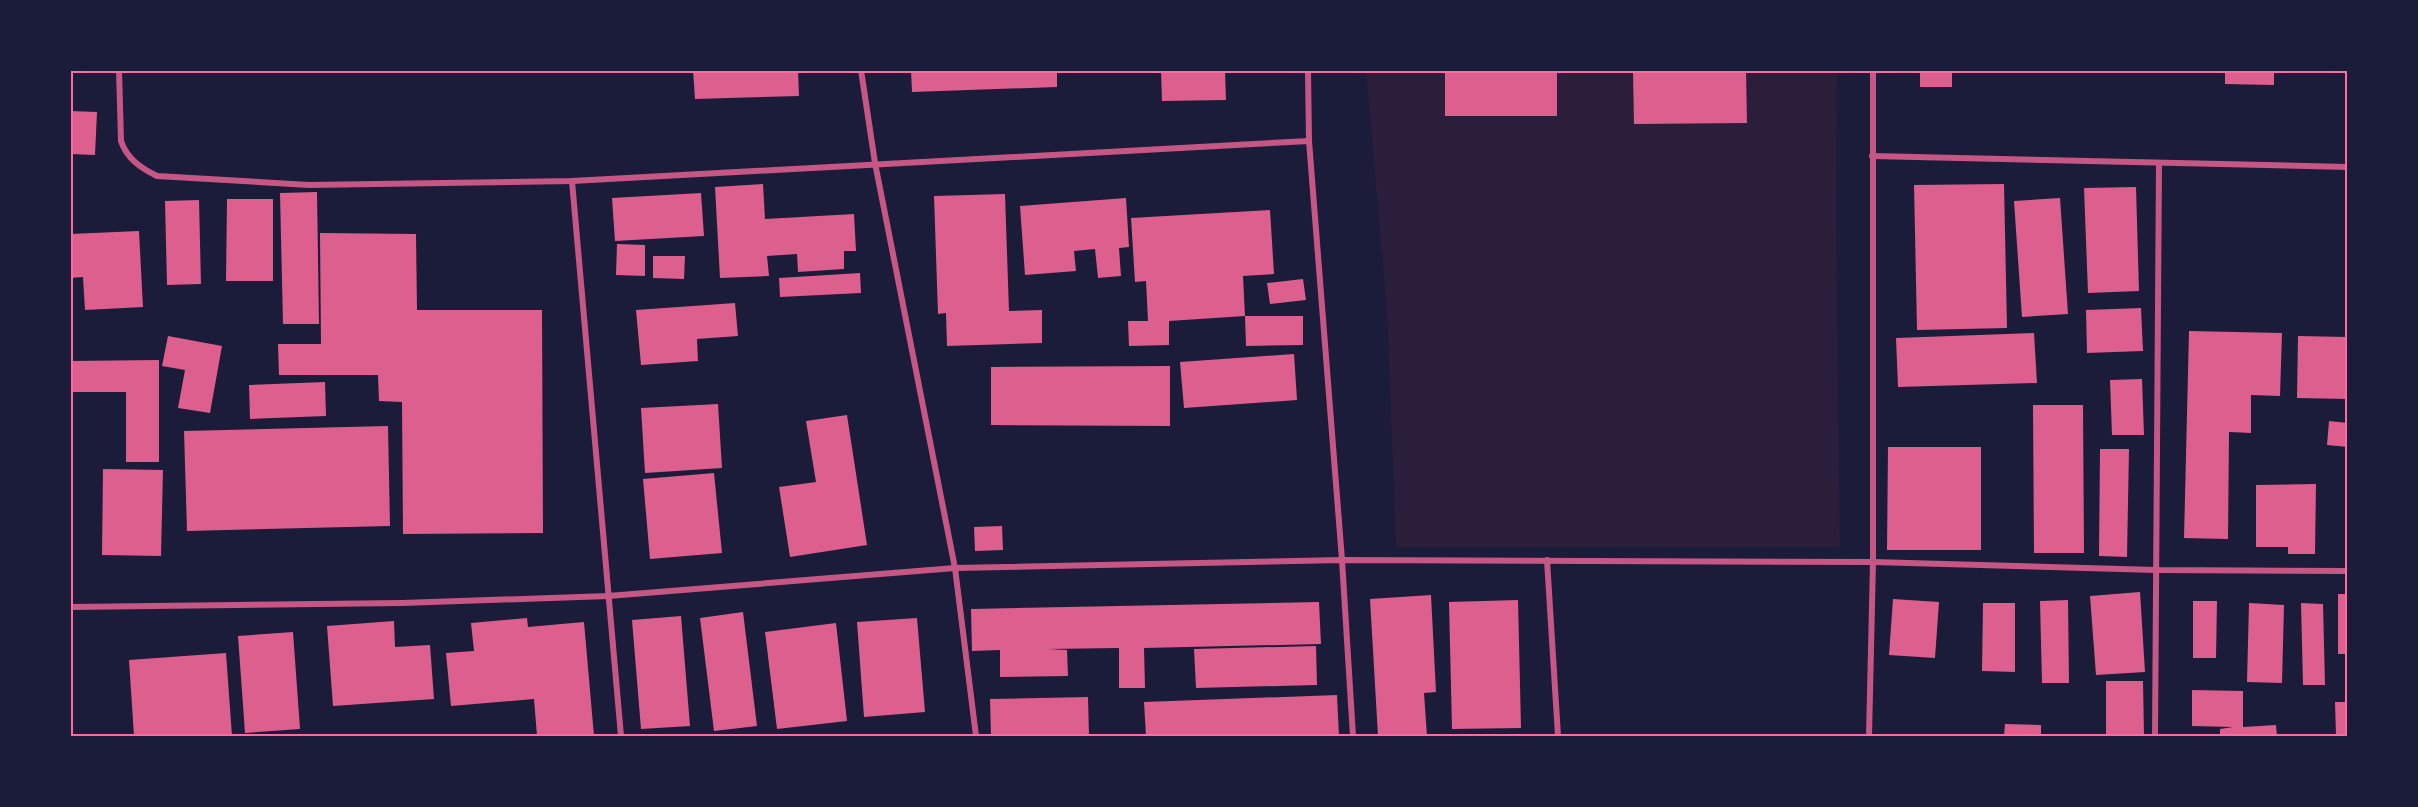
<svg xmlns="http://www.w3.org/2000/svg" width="2418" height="807" font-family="'Roboto Condensed',sans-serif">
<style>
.green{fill:#2a1e3b}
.building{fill:#dd5f8e}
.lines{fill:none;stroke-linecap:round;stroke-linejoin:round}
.minor{stroke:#c65784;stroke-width:6}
.neatline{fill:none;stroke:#ff6b9d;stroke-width:2}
</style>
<rect width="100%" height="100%" fill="#1b1b3a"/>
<path class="green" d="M1366,71H1837L1836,207L1840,547H1396L1387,313Z"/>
<g class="building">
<path d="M693,70H798L799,96L695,99Z"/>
<path d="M911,70H1057V87L912,92Z"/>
<path d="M1161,70H1225L1226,100L1162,101Z"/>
<rect x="1445" y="70" width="112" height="46"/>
<path d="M1633,70H1746L1747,123L1634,124Z"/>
<rect x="1920" y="70" width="32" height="17"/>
<path d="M2225,70H2274V85L2225,84Z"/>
<path d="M70,111L97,112L95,155L70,154Z"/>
<path d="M763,184L765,219L854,214L856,251H844V269L798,272L797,254L767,256L769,276L720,278L715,187Z"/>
<path d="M2004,184L2007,328L1917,330L1914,185Z"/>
<path d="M2136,187L2139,291L2088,293L2084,188Z"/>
<path d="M317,192L319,324H283L280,193Z"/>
<path d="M701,193L704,236L615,241L612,198Z"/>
<path d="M1005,194L1009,311L1042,310V343L947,346L946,313L938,314L934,196Z"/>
<path d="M1126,198L1129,247L1119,248L1121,276L1098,278L1095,249L1074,251L1076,271L1025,275L1020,206Z"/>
<path d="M2060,198L2068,314L2022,317L2014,201Z"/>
<path d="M227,199H273V281H226Z"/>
<path d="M199,200L201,284L167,285L165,201Z"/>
<path d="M1270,210L1274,274L1243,276L1245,316L1169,321V345L1129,346L1128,321H1148L1146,281L1135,282L1131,218Z"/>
<path d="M139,231L143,307L85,310L83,277L70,278V234Z"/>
<path d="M320,233L416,234L417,310H542L543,533L403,534L402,402L379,401L378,375H279L278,344H321Z"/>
<path d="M617,244L645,245V276L616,275Z"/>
<path d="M653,256H685L684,279L653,278Z"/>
<path d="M860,273L861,293L780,297L779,278Z"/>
<path d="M1303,279L1306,300L1270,304L1267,283Z"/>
<path d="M735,303L738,336L697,339L698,361L641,365L636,310Z"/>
<path d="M2141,308L2143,351L2087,353L2086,310Z"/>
<path d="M1245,316H1303V345L1246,346Z"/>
<path d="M2189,331L2282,333L2280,396L2251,395V433L2229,432L2228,539L2184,538Z"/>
<path d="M2034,333L2037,383L1898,387L1896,338Z"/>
<path d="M168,336L222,346L210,413L178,408L185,370L162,366Z"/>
<path d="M2298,336L2348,337V399L2297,398Z"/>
<path d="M1294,354L1297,400L1184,408L1180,362Z"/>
<path d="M159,360V462H126V392H70V361Z"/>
<path d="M1170,366V426L991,425V367Z"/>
<path d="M2142,379L2144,435H2112L2110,380Z"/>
<path d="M325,382L326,416L250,419L249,385Z"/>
<path d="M718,404L722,468L645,473L641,408Z"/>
<path d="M2033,405H2083L2084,553H2034Z"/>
<path d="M847,415L867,545L790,557L779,487L816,482L806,421Z"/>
<path d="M2329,421L2348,423V447L2327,445Z"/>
<path d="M388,426L390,526L187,531L184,431Z"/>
<path d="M1888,447H1981V550H1887Z"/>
<path d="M2100,449H2129L2127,557L2099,556Z"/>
<path d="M103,469L163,470L161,556L102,555Z"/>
<path d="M714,473L722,553L650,559L643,479Z"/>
<path d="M2316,484L2315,554H2288V547H2256V485Z"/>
<path d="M1002,526L1003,550L975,551L974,527Z"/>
<path d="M2140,592L2145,672L2096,675L2090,596Z"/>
<rect x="2338" y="594" width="10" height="60"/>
<path d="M1431,595L1436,692L1424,693L1427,736H1378L1370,599Z"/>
<path d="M1893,599L1939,602L1935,658L1889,655Z"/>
<path d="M1518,600L1521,728L1452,729L1449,602Z"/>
<path d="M2068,600L2069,683H2042L2040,601Z"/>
<path d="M2193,601H2217L2216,658H2193Z"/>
<path d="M1319,602L1321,644L1144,648L1145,688H1119V648L1048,649L1067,650L1068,676L1000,677V650L972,651L971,609Z"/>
<path d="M1983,603H2015V672L1982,671Z"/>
<path d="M2249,603L2284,605L2282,683L2247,682Z"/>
<path d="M2301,603L2323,604L2325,685H2303Z"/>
<path d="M743,612L757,726L714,731L700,618Z"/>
<path d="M681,616L690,726L641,729L632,620Z"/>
<path d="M527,618L528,627L584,622L594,736H537L534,699L451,706L446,653L474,651L471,623Z"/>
<path d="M917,618L925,712L864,717L857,622Z"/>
<path d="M394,621L395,647L430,645L434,699L333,706L327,626Z"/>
<path d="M836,623L847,721L777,729L765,632Z"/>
<path d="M293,632L300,729L245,733L238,636Z"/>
<path d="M1316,646L1317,685L1196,688L1194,649Z"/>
<path d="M226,653L232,736H134L129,660Z"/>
<path d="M2106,681H2143L2144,736H2106Z"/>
<path d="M2192,690L2243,691V727L2276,725L2277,736H2220V729L2233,727L2192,726Z"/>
<path d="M1337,695L1339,736H1146L1144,702Z"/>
<path d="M1088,697L1089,736H991L990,699Z"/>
<path d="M2335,702H2348V736H2336Z"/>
<path d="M2005,724L2041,725V736H2004Z"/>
</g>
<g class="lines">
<g class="minor">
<path d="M119,70L121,141C127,159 141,168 157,176L309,185L572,181L1309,141"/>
<path d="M861,70L875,163L955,568L976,736"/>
<path d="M1308,70L1309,141L1342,560L1353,736"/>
<path d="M1872,156L2348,167"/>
<path d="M572,181L621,736"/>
<path d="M1547,560L1558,736"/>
<path d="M70,607L402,603L608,596L955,568L1342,560L1873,562L2156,570L2348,571"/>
<path d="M1869,736L1873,562V70"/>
<path d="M2155,736L2159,163"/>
</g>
</g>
<rect width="2418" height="807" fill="none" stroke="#1b1b3a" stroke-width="144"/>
<rect x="72" y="72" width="2274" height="663" class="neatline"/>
</svg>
